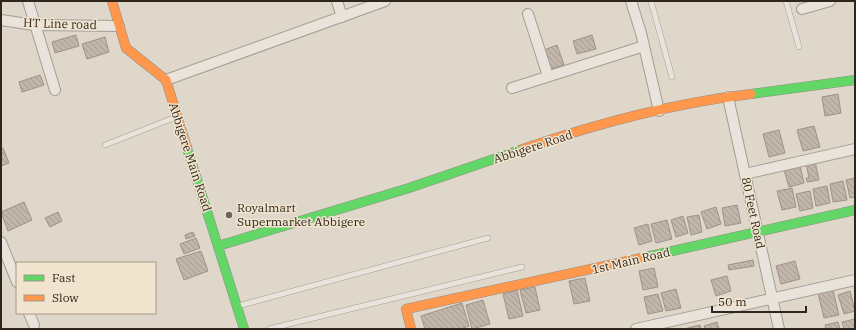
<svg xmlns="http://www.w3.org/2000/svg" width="856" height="330" font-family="'IBM Plex Serif',serif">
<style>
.building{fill:url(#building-back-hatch);stroke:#9e938a}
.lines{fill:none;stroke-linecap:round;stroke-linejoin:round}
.lane-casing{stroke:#a49d94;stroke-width:6}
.street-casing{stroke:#a49d94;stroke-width:12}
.fast-casing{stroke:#948c83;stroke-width:10}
.slow-casing{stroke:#948c83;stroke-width:10}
.lane{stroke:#e8e3db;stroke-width:5}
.street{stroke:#e8e3db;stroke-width:10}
.fast{stroke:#63d668;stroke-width:9}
.slow{stroke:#ff974d;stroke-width:9}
.poi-dot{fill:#6e645a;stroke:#f1e5d0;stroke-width:1.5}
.labels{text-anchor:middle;stroke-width:3;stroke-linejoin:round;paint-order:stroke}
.street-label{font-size:12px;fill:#31261d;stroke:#f1e5d0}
.poi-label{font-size:12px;fill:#31261d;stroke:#f1e5d0;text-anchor:start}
</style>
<defs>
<pattern id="building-back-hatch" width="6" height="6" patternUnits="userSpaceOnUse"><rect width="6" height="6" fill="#c2b6ab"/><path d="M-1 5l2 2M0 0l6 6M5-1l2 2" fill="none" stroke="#a79c93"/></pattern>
</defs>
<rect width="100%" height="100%" fill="#dfd7ca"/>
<g class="building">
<path d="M76,35L79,46L55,53L52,42Z"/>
<path d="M592,35L596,49L577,54L573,41Z"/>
<path d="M105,37L109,52L87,59L82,44Z"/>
<path d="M557,45L564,65L551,69L544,50Z"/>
<path d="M40,75L44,85L22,92L19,82Z"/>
<path d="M838,94L841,113L825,116L822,97Z"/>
<path d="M814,126L820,147L803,151L797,130Z"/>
<path d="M779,130L785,153L769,157L763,134Z"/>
<path d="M3,148L9,163L1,166V149Z"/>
<path d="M815,161L819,180L807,182L806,178H809L806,163Z"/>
<path d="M800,166L804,183L789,187L784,170Z"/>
<path d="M855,178V197L850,198L846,180Z"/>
<path d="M843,181L847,200L833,202L830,184Z"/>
<path d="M827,186L830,203L816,206L813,189Z"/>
<path d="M792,188L796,207L782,210L777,191Z"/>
<path d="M810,191L813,208L800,211L796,194Z"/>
<path d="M24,202L32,220L8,231L1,212Z"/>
<path d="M737,205L741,223L725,226L722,208Z"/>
<path d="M716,207L721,224L707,229L701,212Z"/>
<path d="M58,212L62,221L50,227L45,218Z"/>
<path d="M699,215L702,232L691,235L687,217Z"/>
<path d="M683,216L688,233L676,237L671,220Z"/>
<path d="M667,220L672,239L656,243L651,224Z"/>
<path d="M648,224L652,241L639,245L634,228Z"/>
<path d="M193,232L195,236L186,239L185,235Z"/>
<path d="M196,238L200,248L184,254L180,244Z"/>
<path d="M201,251L208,271L184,280L176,259Z"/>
<path d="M753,260L754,266L729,270L728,265Z"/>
<path d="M795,261L800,279L781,284L776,266Z"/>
<path d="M654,268L658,287L643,290L639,271Z"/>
<path d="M727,276L731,291L716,296L711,280Z"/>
<path d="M585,278L590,301L574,304L569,281Z"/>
<path d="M535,287L540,310L526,313L520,290Z"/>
<path d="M676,289L681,308L666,311L661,293Z"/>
<path d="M517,290L523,316L509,319L503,294Z"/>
<path d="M833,290L839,315L824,318L818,293Z"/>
<path d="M850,291L855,311L844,314L838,295Z"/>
<path d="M658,294L663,311L648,314L644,297Z"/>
<path d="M483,300L490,324L472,329L466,305Z"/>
<path d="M462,303L469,326L460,329H425L421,316Z"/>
<path d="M855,319V329H844L842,322Z"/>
<path d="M717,322L719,329H705L704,326Z"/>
<path d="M838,322L840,329H826L825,325Z"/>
<path d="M700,325L701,329H687V328Z"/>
</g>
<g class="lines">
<defs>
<g id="lane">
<path d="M651,1L672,77"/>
<path d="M786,1L799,47"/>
<path d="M105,145L176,117"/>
<path d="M238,306L488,238"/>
<path d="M269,329L522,267"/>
</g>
<g id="street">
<path d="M28,1L55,90"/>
<path d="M337,1L342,17"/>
<path d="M631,1L641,33L659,111"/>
<path d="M802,9L830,1"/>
<path d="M528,14L548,76"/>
<path d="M1,20L34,25L119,26"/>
<path d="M166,80L385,1"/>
<path d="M512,88L644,46"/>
<path d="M728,97L779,329"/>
<path d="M745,174L855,149"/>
<path d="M1,242L17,282"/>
<path d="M29,313L34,325"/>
<path d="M636,329L855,280"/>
</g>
<g id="fast">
<path d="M751,94L855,80"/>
<path d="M187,148L244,329"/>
<path d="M218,246L409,188L523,149"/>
<path d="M646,257L855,210"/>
</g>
<g id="slow">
<path d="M112,1L126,48L166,80L187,148"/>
<path d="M523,149C595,124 675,103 751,94"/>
<path d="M411,329L406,309L646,257"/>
</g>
</defs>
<use href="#lane" class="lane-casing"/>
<use href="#street" class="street-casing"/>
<use href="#fast" class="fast-casing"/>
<use href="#slow" class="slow-casing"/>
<use href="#lane" class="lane"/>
<use href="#street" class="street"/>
<use href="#fast" class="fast"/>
<use href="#slow" class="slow"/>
</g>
<circle class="poi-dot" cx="229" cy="215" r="4"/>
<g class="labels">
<g class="street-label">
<text transform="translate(60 24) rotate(2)" y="4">HT Line road</text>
<text transform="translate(533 147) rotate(-18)" y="4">Abbigere Road</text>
<text transform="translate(190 157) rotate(72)" y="4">Abbigere Main Road</text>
<text transform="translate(753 213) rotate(78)" y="4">80 Feet Road</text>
<text transform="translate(631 261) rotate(-13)" y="4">1st Main Road</text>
</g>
<g class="poi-label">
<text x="237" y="212">Royalmart<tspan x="237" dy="14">Supermarket Abbigere</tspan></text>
</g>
</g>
<rect width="856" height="330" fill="none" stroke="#31261d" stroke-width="4"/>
<rect x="16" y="262" width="140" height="52" fill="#f1e5d0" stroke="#a49988"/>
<rect x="24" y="275" width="20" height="6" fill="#63d668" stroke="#a49988"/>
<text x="52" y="282" font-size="12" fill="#31261d">Fast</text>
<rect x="24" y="295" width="20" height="6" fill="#ff974d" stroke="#a49988"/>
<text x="52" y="302" font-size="12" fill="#31261d">Slow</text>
<path d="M712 306v6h94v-6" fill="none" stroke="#31261d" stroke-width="2"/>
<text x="718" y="306" font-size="12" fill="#31261d" stroke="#f1e5d0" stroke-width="3" paint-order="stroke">50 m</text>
</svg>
